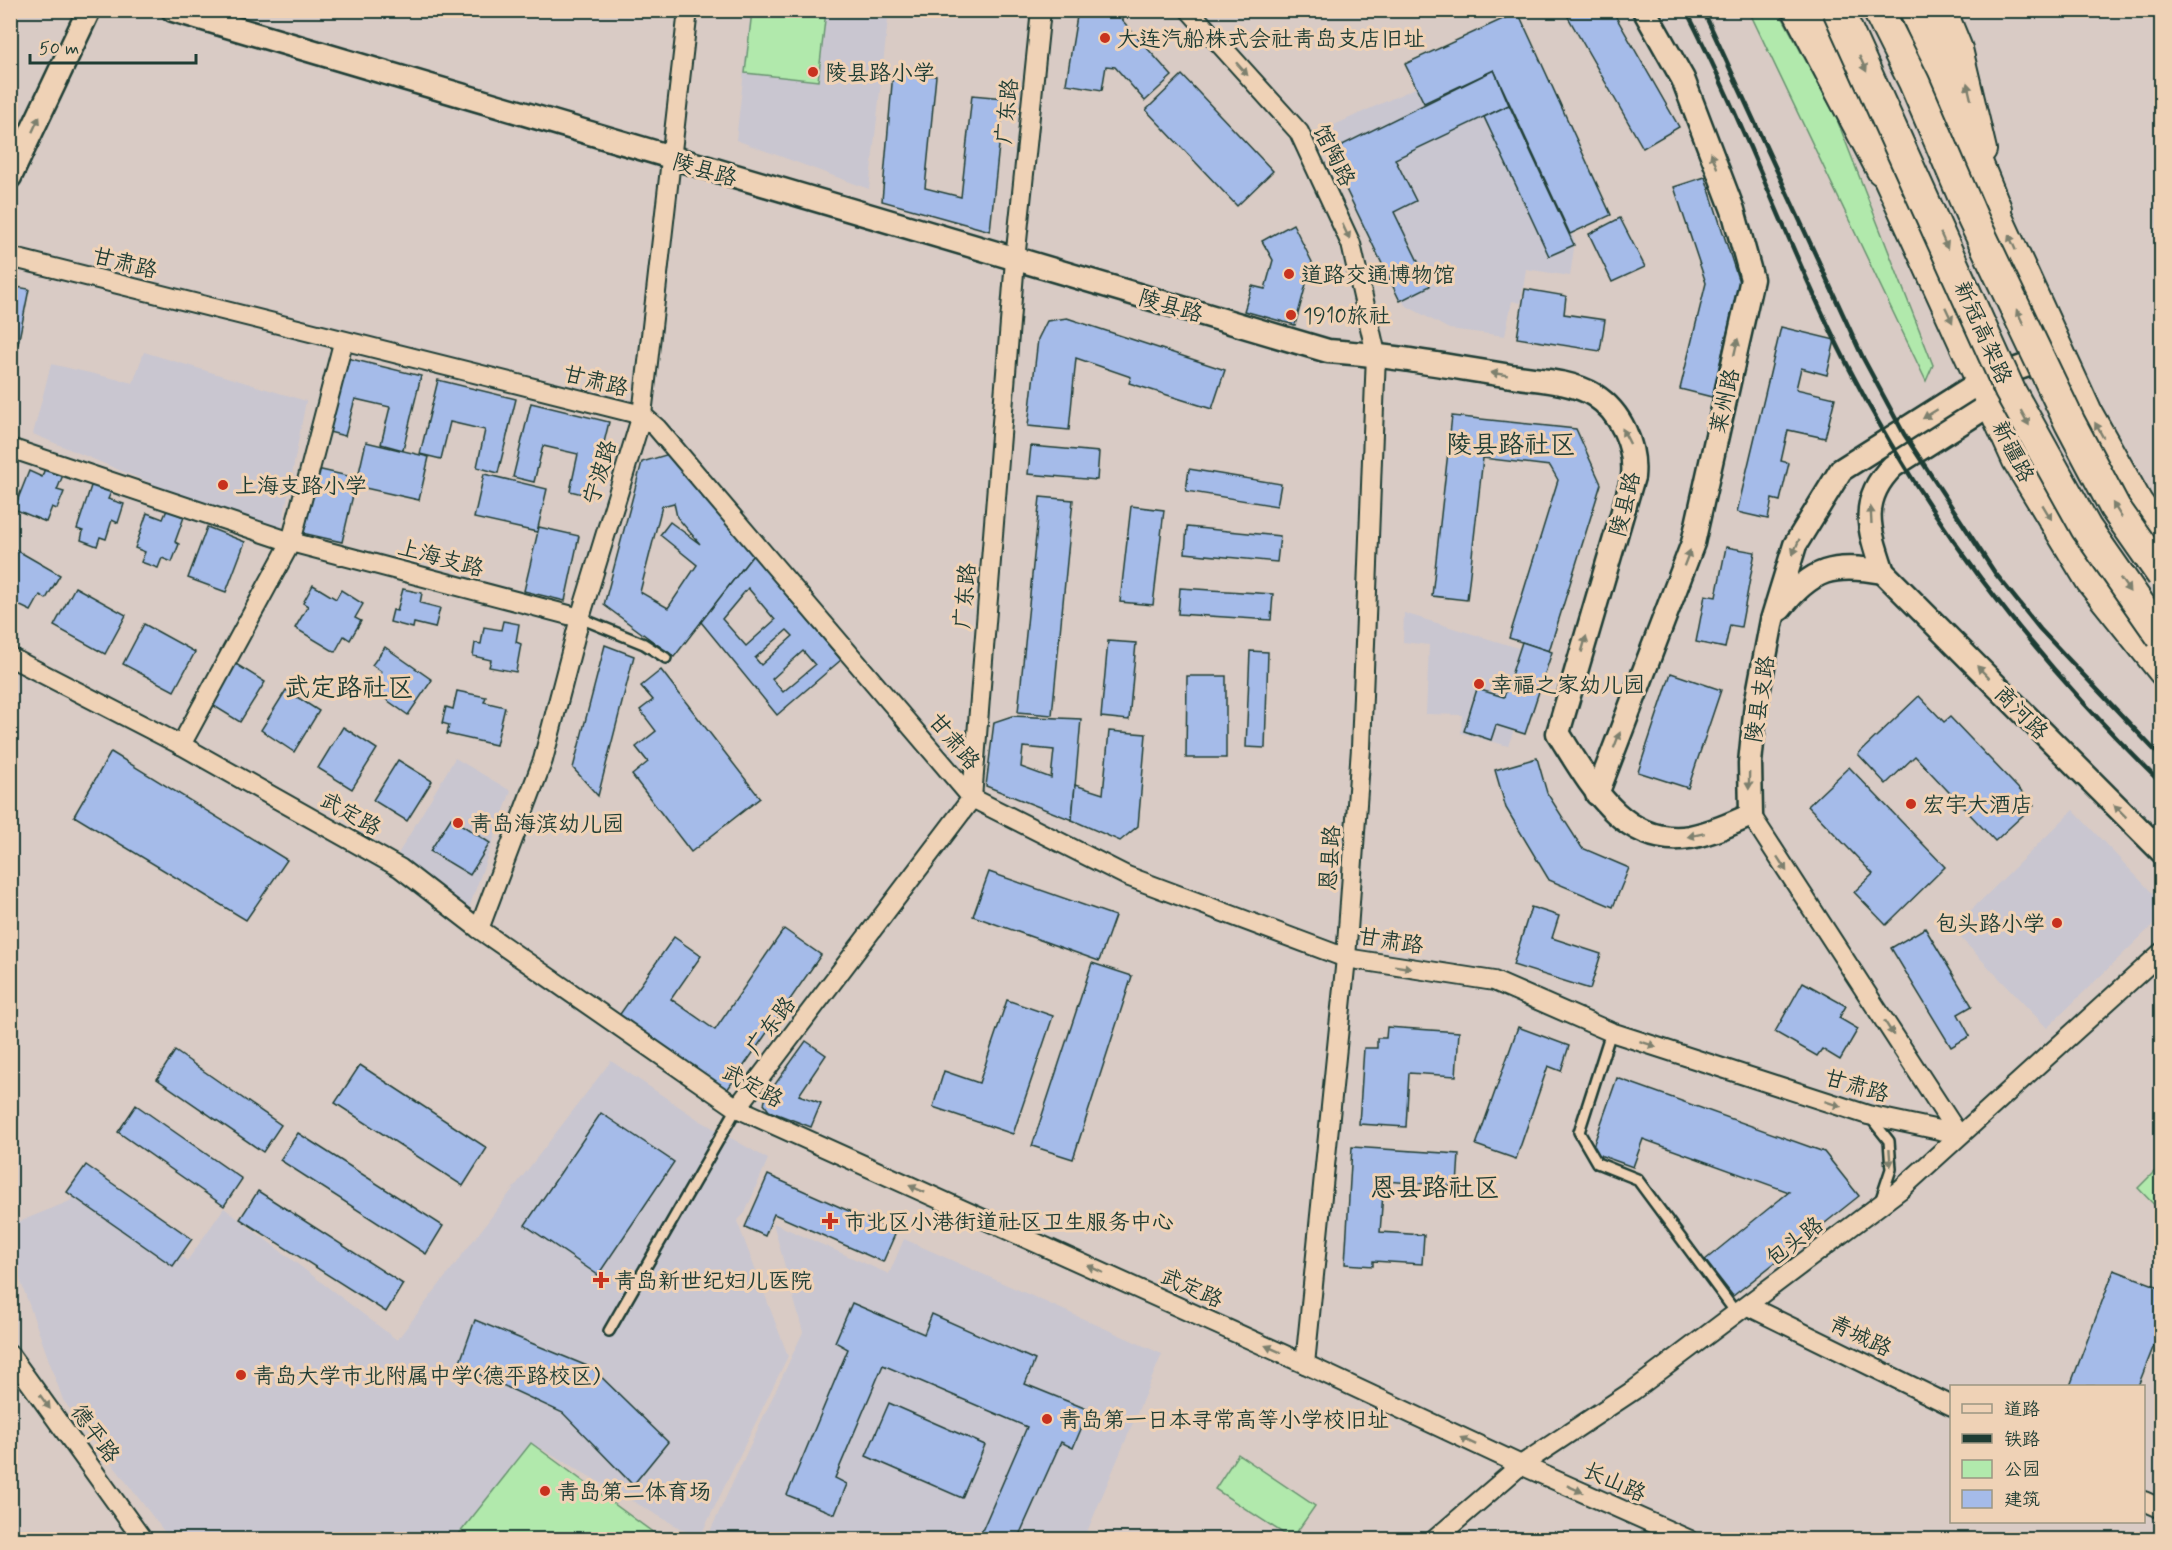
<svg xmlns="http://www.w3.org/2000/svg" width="2172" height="1550" font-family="Mynerve,'LXGW WenKai TC',sans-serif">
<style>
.built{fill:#c9c6d0}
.green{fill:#b1e9ac;stroke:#689370;stroke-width:1.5}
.building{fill:#a5bbe9;stroke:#1f3d34;stroke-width:1.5;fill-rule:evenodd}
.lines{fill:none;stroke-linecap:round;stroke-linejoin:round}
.service-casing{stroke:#1f3d34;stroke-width:14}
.minor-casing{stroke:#1f3d34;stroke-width:22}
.tertiary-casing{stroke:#1f3d34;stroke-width:27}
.secondary-casing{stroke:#1f3d34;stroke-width:30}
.trunk-casing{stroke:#1f3d34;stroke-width:34}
.service{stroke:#efd2b6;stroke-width:9}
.minor{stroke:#efd2b6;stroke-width:18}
.tertiary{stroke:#efd2b6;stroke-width:22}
.secondary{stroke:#efd2b6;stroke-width:26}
.trunk{stroke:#efd2b6;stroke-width:30}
.rail{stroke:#1f3d34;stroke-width:4.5}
.trunk-bridge-casing{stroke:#1f3d34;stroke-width:34;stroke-linecap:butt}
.trunk-bridge{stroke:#efd2b6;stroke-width:30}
.oneway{fill:#7d806e}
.poi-dot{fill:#c8321e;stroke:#efd2b6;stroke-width:2}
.labels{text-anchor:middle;stroke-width:6;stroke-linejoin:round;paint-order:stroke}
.poi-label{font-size:22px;fill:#1f3d34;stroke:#efd2b6;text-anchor:start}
.street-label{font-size:22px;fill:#1f3d34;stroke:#efd2b6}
.quarter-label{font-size:26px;fill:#1f3d34;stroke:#efd2b6}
</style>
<rect width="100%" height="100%" fill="#d9cbc5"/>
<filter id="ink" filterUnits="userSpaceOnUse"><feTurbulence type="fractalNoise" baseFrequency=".0167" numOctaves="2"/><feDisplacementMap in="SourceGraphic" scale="12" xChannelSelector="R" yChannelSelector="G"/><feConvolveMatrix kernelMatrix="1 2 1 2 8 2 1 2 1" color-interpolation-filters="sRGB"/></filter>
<g filter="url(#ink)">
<g class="built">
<path d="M751,11H889L869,189L736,140Z"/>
<path d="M1494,52L1575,241L1570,276L1526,269L1521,303L1512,301L1505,336L1449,329L1405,305L1369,240L1319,132Z"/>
<path d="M144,352L306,401L280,537L33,434L51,364L133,383Z"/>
<path d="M1404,613L1541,655L1508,746L1461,733L1462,715L1426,714L1429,645L1403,642Z"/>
<path d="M455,758L511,791L469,908L398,854Z"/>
<path d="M2073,810L2161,902V917L2047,1028L1952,929Z"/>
<path d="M611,1061L699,1120L768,1159L745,1213L737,1221L788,1356L699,1539L531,1443L455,1539H170L63,1400L11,1254V1225L70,1201L83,1176L187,1261L224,1208L397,1340Z"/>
<path d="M773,1223L889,1274L904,1239L1162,1354L1084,1539L706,1540L803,1332Z"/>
</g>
<g class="green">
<path d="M752,11H826L818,81L745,73Z"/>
<path d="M1749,11H1779L1836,117L1933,365L1926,381Z"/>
<path d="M2161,1165V1212L2138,1188Z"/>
<path d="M531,1443L662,1539H455Z"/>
<path d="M1238,1454L1315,1506L1292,1539L1215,1489Z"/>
</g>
<g class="building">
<path d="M1078,10H1113L1172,76L1145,101L1115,67L1106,66L1102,90L1066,84Z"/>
<path d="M1564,10H1612L1679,127L1643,148Z"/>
<path d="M1518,12L1611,215L1570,234L1494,70L1424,103L1405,64Z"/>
<path d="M1494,70L1509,105L1395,159L1416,201L1394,212L1430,286L1400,301L1328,152Z"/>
<path d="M893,72L936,76L925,188L961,197L972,95L1004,98L990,231L882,201Z"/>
<path d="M1182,75L1273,171L1237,206L1146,110Z"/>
<path d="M1509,105L1574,245L1549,256L1484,117Z"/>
<path d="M1705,177L1739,282L1712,397L1680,389L1706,283L1674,187Z"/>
<path d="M1620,218L1645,267L1612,282L1589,234Z"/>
<path d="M1293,224L1312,262L1295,325L1244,311L1252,286L1265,289L1273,260L1262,241Z"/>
<path d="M10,286L29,289L18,344L13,343L10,355Z"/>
<path d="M1525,289L1566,296L1564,314L1605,320L1600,351L1517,338Z"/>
<path d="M1067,318L1225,370L1212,409L1129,383L1131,377L1076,358L1069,430L1028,426L1038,339L1047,321Z"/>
<path d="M1781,327L1835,340L1827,375L1801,368L1796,389L1835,398L1825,438L1788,430L1781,461L1789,463L1780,501L1772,499L1768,519L1737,512Z"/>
<path d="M343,357L421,376L403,450L381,444L390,407L355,399L345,436L325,431Z"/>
<path d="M438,380L516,399L498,473L477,467L485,430L450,422L441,459L420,454Z"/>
<path d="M531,403L609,422L591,496L570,491L578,454L543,446L534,482L513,477Z"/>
<path d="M1452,416L1576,429L1601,484L1549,651L1509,638L1558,480L1550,466L1483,458L1467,600L1432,596Z"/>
<path d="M366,442L429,457L419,500L356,486Z"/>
<path d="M1031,446L1099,452L1097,480L1028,474Z"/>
<path d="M669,454L753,555L674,657L604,605L642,462ZM674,503L677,517L700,544L670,522L660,535L697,565L668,608L640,592L662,506Z"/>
<path d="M45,468L63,475L57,490L64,492L57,509L52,507L46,522L14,509L29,471L42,477Z"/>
<path d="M317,469L357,478L342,542L302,533Z"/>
<path d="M1189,469L1281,484L1277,506L1186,491Z"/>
<path d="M484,474L547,489L537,532L474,518Z"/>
<path d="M92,483L112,490L108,499L124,504L118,523L112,520L106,539L100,537L97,546L81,540L83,531L77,529Z"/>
<path d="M1040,497L1073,500L1052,715L1018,712Z"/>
<path d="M1131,506L1164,510L1153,605L1120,602Z"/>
<path d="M167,510L184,517L175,542L179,544L172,562L162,558L158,568L141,562L145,552L135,548L147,513L163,519Z"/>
<path d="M207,527L245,542L226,592L188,578Z"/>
<path d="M539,527L579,536L565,601L524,591Z"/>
<path d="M1187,527L1280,536L1277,562L1185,553Z"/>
<path d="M1726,547L1755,552L1741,627L1730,625L1725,648L1696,642L1705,595L1716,597Z"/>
<path d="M13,548L60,575L46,599L40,595L31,611L10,601V552Z"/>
<path d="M753,555L841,660L777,715L701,622ZM748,588L775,620L746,646L722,619ZM787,630L793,636L761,665L755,658ZM803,651L815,665L783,692L772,679Z"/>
<path d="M313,585L336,599L341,590L363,604L355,618L361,621L350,640L344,636L335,652L295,628L308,606L303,603Z"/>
<path d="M75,587L126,615L105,654L54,626Z"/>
<path d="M1180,588L1273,594L1271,620L1178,614Z"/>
<path d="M403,589L422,593L420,603L440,608L435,628L414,623L413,628L390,622L393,610L397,611Z"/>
<path d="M503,621L519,624L516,642L521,644L516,672L489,667L491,660L473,656L475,643L481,644L484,627L501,630Z"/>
<path d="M144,624L195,652L174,691L123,664Z"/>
<path d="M1108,641L1136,643L1129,720L1101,717Z"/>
<path d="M1522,642L1552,652L1525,734L1496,725L1491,740L1464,731L1477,689L1504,697Z"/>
<path d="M605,645L634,656L598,796L573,768Z"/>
<path d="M385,647L432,680L408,715L370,688L382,672L372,665Z"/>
<path d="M1250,651L1268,652L1265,748L1246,747Z"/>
<path d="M231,661L265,682L240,722L206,701Z"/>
<path d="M661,670L760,798L691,852L632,775L648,762L636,747L656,731L640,710L653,700L641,686Z"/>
<path d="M1671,673L1721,690L1688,788L1638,772Z"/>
<path d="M1187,676H1226V758H1186Z"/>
<path d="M286,690L319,711L294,752L261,730Z"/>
<path d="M457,691L486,697L484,702L505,707L496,745L447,734L449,725L442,723L446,707L453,709Z"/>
<path d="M1919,696L1944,722L1950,717L2034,805L1995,841L1915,756L1886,784L1858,754Z"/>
<path d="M1012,716L1081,719L1072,820L986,786L994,722ZM1023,747L1054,750L1051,778L1021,767Z"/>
<path d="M343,727L377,749L352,789L318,768Z"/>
<path d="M1109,731L1146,734L1138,826L1120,841L1072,820L1075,785L1103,794Z"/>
<path d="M111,752L287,860L246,920L74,816Z"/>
<path d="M1537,758L1547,793L1582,848L1629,868L1613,907L1549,880L1506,808L1495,770Z"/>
<path d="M398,760L432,781L407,821L373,800Z"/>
<path d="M1849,767L1945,867L1886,925L1854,892L1873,874L1808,806Z"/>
<path d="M451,818L490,843L470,875L430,851Z"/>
<path d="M989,872L1115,916L1099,961L973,916Z"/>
<path d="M1531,907L1559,916L1552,938L1601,954L1590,989L1513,965Z"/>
<path d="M1925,928L1972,1006L1958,1014L1970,1036L1951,1047L1891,948Z"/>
<path d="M784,929L821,955L725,1093L618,1017L674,937L701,956L671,999L715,1030Z"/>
<path d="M1092,963L1132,976L1073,1159L1032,1146Z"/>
<path d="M1803,982L1846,1006L1839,1018L1858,1029L1840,1060L1822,1049L1817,1056L1775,1032Z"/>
<path d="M1007,1000L1053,1016L1013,1134L933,1107L944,1071L979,1083Z"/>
<path d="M1387,1027L1459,1032L1456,1076L1409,1073L1406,1127L1359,1124L1364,1048H1377V1038H1386Z"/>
<path d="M1518,1027L1569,1046L1561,1071L1548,1066L1516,1159L1476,1145Z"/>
<path d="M806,1041L826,1055L799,1095L821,1103L811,1127L769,1111L764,1104L766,1097Z"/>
<path d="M175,1051L281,1125L263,1152L157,1079Z"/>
<path d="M360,1065L487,1148L463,1186L335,1103Z"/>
<path d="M1617,1078L1824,1152L1859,1196L1733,1296L1705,1260L1789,1192L1643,1139L1633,1167L1591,1152Z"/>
<path d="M136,1105L242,1179L224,1206L118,1132Z"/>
<path d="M601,1113L674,1162L598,1275L525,1225Z"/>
<path d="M298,1133L443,1226L426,1254L280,1160Z"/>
<path d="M1352,1147L1459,1154L1457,1186L1384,1181L1380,1232L1424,1235L1422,1264L1373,1261V1266L1345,1264Z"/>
<path d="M86,1165L192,1239L173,1266L67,1192Z"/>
<path d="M768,1175L896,1232L883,1262L774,1214L765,1236L745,1227Z"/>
<path d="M258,1191L403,1284L386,1312L240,1219Z"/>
<path d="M2114,1270L2162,1288V1325L2138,1386H2070Z"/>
<path d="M852,1303L924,1334L932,1314L1035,1360L1025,1384L1089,1410L1073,1448L1061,1442L1017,1540H978L1027,1427L883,1365L835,1478L847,1484L835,1514L787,1495L848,1349L835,1342Z"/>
<path d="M475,1320L592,1368L668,1442L633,1485L563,1413L459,1365Z"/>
<path d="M889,1403L985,1445L962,1498L866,1456Z"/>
</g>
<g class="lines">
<defs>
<g id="service">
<path d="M580,618L644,644L666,658"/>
<path d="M1611,1032L1579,1132L1597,1163L1637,1179L1737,1314"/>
<path d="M1870,1117L1889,1141L1891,1169L1880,1202"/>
<path d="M609,1331L737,1108"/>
</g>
<g id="minor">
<path d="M1189,10L1299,132L1351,244L1376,354L1361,748L1346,958L1305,1364"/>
<path d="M10,257L642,415L657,428L972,798L1127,876L1346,958L1494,981L1611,1032L1868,1115L1958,1134"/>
<path d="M10,448L291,542L580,618"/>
<path d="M10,657L181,745L400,868L479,929L737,1108L1305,1364L1521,1465L1690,1540"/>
<path d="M181,745L291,542L343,343"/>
<path d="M1751,815L1958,1134"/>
<path d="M479,929L543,760L580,618L642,415L688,10"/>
<path d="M737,1108L972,798L1015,260L1041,10"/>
<path d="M1748,1306L1952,1406"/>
<path d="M10,1355L143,1540"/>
<path d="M2144,1501L2162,1509"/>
<path d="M1434,1540L1521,1465L1634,1390L1901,1189L2162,952"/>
</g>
<g id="tertiary">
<path d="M173,10L1328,351C1388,355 1446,366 1505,375C1533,380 1570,380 1594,395C1621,412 1636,446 1633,477L1558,733C1588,780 1622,848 1690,837C1711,833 1731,824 1751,815L1750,763L1756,704L1772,620L1795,545L1841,470L1980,382L2056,355"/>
<path d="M10,177L89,10"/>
<path d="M2005,395L1893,466C1858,500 1869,530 1883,572L2162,852"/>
<path d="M1780,609C1812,568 1834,563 1883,572"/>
<path d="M1597,794L1693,543L1752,279L1733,210L1683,79L1644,10"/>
</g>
<g id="secondary">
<path d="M1819,10L1841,68"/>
<path d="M1943,10L1959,49L1983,150"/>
<path d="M1875,152L2016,461L2089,581L2162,672"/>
<path d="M1988,193L2088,411L2139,502L2162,534"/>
</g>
<g id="trunk">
<path d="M1798,10L1882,170"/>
<path d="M1915,10L1996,209"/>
</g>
</defs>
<use href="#service" class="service-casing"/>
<use href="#minor" class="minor-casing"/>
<use href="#tertiary" class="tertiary-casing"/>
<use href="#secondary" class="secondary-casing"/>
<use href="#trunk" class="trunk-casing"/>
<use href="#service" class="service"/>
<use href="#minor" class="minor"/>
<use href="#tertiary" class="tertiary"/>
<use href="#secondary" class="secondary"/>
<use href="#trunk" class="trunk"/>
<g class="rail">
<path d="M1686,10C1746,126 1789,250 1848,366C1928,523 2036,661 2162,784"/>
<path d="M1703,10L1863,358L1904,434L1995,573L2040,629L2162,758"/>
</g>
<defs>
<g id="trunk-bridge">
<path d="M1838,10L2010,391L2086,528L2162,637"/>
<path d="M1878,10L1914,82L1973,219L2070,423L2115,508L2162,575"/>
</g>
</defs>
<use href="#trunk-bridge" class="trunk-bridge-casing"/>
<use href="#trunk-bridge" class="trunk-bridge"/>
</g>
<defs><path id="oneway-solid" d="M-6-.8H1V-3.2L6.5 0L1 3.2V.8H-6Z" transform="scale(1.5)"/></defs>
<g class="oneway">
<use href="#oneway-solid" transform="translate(1863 64) rotate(65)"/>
<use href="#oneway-solid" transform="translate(1242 69) rotate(48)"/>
<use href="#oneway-solid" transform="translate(1969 91) rotate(-103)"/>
<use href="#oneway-solid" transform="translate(36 124) rotate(-65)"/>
<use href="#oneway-solid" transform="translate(1714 160) rotate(-111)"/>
<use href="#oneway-solid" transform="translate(1346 232) rotate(65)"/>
<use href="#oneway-solid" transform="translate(1944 241) rotate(66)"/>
<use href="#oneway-solid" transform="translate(2012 242) rotate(-114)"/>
<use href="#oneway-solid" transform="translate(1949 315) rotate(65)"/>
<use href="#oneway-solid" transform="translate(2020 317) rotate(-115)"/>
<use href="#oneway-solid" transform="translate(1736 347) rotate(-77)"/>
<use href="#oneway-solid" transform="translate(1499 374) rotate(-171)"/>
<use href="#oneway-solid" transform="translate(1930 414) rotate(148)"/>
<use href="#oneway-solid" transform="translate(2025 418) rotate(61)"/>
<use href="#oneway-solid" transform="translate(2099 430) rotate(-119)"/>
<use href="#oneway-solid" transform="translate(1626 436) rotate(-117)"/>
<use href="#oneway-solid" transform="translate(2117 510) rotate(-122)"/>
<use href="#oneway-solid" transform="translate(2047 512) rotate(59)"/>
<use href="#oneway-solid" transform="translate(1871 515) rotate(-93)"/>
<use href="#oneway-solid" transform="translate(1796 547) rotate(113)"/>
<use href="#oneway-solid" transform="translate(1687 558) rotate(-69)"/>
<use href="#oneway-solid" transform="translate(2125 585) rotate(55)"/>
<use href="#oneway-solid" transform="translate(1584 644) rotate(-74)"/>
<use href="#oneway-solid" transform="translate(1983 672) rotate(-135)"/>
<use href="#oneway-solid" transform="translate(1617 740) rotate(-69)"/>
<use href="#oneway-solid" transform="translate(1749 781) rotate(91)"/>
<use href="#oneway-solid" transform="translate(2120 811) rotate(-135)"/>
<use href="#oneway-solid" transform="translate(1696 835) rotate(168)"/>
<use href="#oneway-solid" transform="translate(1782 864) rotate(57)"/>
<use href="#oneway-solid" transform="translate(1403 967) rotate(9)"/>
<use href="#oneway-solid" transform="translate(1889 1028) rotate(57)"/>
<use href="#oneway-solid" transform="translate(1648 1044) rotate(18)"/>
<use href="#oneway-solid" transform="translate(1833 1104) rotate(18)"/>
<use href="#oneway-solid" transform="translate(1890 1158) rotate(86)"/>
<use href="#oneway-solid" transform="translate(917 1189) rotate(-156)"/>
<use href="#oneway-solid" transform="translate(1095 1269) rotate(-156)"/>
<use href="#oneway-solid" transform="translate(1273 1349) rotate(-156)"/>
<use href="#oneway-solid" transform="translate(45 1402) rotate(54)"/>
<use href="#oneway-solid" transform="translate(1468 1441) rotate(-155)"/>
<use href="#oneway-solid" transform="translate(1575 1489) rotate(24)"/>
</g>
</g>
<g class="poi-dot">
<circle cx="1105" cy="38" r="6"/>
<circle cx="813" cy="72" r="6"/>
<circle cx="1289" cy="274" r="6"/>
<circle cx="1291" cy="315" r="6"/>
<circle cx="223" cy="485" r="6"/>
<circle cx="1479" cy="684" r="6"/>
<circle cx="1911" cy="804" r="6"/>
<circle cx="458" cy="823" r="6"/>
<circle cx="2057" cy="923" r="6"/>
<path d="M827 1212h6v6h6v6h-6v6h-6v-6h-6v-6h6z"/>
<path d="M598 1271h6v6h6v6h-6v6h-6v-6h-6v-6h6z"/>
<circle cx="241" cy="1375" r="6"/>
<circle cx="1047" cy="1419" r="6"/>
<circle cx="545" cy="1491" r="6"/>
</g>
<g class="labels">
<g class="poi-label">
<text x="1117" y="46">大连汽船株式会社青岛支店旧址</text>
<text x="825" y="80">陵县路小学</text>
<text x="1301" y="282">道路交通博物馆</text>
<text x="1303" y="323">1910旅社</text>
<text x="235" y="493">上海支路小学</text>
<text x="1491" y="692">幸福之家幼儿园</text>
<text x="1923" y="812">宏宇大酒店</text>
<text x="470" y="831">青岛海滨幼儿园</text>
<text x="2045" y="931" text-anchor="end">包头路小学</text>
<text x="844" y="1229">市北区小港街道社区卫生服务中心</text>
<text x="614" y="1288">青岛新世纪妇儿医院</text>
<text x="253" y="1383">青岛大学市北附属中学(德平路校区)</text>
<text x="1059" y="1427">青岛第一日本寻常高等小学校旧址</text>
<text x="557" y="1499">青岛第二体育场</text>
</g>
<g class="street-label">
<text transform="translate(1006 111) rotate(-84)" y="8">广东路</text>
<text transform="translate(1335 155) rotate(63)" y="8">馆陶路</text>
<text transform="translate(705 169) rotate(16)" y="8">陵县路</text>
<text transform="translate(125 262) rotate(14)" y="8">甘肃路</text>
<text transform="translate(1171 305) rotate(16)" y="8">陵县路</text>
<text transform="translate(1984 332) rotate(66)" y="8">新冠高架路</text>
<text transform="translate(596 380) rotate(14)" y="8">甘肃路</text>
<text transform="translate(1724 401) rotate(-77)" y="8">莱州路</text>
<text transform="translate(2014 451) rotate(63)" y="8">新疆路</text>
<text transform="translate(599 472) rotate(-73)" y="8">宁波路</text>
<text transform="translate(1624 504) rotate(-76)" y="8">陵县路</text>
<text transform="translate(441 557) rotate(15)" y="8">上海支路</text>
<text transform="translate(964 596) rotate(-85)" y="8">广东路</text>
<text transform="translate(1759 699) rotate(-81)" y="8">陵县支路</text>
<text transform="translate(2022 712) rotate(45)" y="8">商河路</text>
<text transform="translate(955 741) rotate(50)" y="8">甘肃路</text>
<text transform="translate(351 813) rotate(29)" y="8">武定路</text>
<text transform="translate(1329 858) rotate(-86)" y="8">恩县路</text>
<text transform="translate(1391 940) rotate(9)" y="8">甘肃路</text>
<text transform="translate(770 1025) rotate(-53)" y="8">广东路</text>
<text transform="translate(753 1085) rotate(29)" y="8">武定路</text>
<text transform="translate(1857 1085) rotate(16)" y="8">甘肃路</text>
<text transform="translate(1794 1241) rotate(-38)" y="8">包头路</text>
<text transform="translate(1192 1287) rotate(24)" y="8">武定路</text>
<text transform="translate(1861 1335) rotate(26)" y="8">青城路</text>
<text transform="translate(96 1433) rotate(54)" y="8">德平路</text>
<text transform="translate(1615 1481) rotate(24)" y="8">长山路</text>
</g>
<g class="quarter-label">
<text x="1511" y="453">陵县路社区</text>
<text x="349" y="696">武定路社区</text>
<text x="1435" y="1196">恩县路社区</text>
</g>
</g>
<rect width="2172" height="1550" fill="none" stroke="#efd2b6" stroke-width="36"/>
<rect x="18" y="18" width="2136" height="1514" fill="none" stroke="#1f3d34" stroke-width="2" filter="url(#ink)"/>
<rect x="1950" y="1385" width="195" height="138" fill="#efd2b6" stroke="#9c9682" stroke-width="1.5"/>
<rect x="1962" y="1404" width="30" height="9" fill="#efd2b6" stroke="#9c9682" stroke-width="1.5"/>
<text x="2004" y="1415" font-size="18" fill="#1f3d34">道路</text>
<rect x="1962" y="1434" width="30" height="9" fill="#1f3d34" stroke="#9c9682" stroke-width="1.5"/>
<text x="2004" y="1445" font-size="18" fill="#1f3d34">铁路</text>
<rect x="1962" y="1460" width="30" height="18" fill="#b1e9ac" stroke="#9c9682" stroke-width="1.5"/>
<text x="2004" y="1475" font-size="18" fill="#1f3d34">公园</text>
<rect x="1962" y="1490" width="30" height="18" fill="#a5bbe9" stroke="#9c9682" stroke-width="1.5"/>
<text x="2004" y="1505" font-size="18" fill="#1f3d34">建筑</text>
<path d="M30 54v9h166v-9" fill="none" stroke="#1f3d34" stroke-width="3"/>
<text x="39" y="54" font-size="18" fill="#1f3d34" stroke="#efd2b6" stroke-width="4.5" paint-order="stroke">50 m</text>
</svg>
